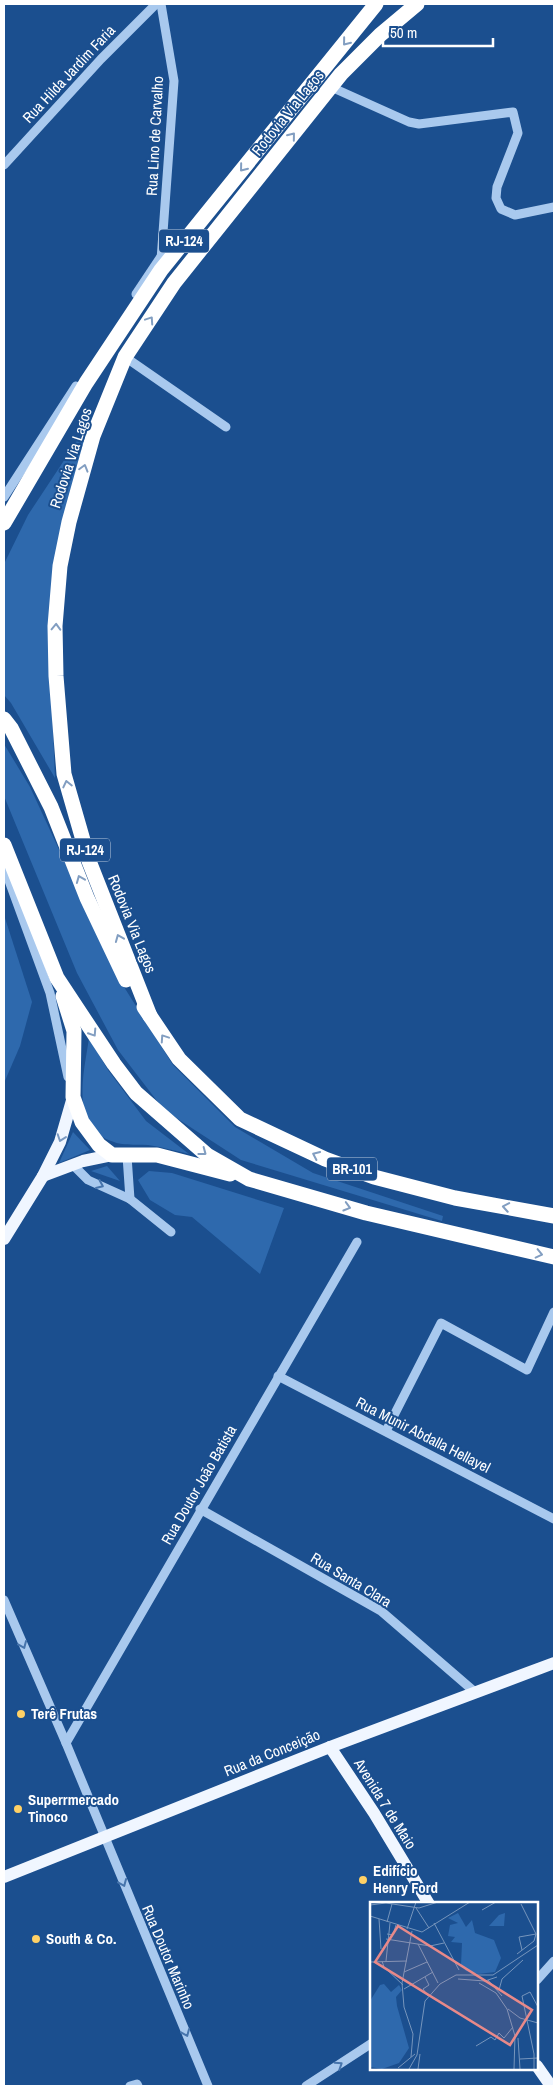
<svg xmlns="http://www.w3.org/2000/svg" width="558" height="2090" font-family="'Archivo Narrow',sans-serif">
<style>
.green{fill:#2e69ad}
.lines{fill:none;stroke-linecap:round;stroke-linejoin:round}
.minor{stroke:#a9c9ee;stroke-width:9}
.major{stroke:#f0f6ff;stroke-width:12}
.highway{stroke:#fff;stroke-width:15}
.oneway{stroke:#829ec1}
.oneway2{stroke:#7b9ac1}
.oneway3{stroke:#4674ac}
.poi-dot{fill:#ffd166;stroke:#1b4f8f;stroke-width:2}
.labels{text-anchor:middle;stroke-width:4;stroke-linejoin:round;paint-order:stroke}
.shield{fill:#1b4f8f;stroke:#bbcadd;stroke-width:1}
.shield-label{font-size:14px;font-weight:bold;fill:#fff}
.street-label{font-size:15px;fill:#fff;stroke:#1b4f8f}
.poi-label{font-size:15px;font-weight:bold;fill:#fff;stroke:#1b4f8f;text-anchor:start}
.inset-road{fill:none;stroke:#7695bc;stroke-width:1}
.view{fill:#e88989;fill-opacity:0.15;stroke:#e88989;stroke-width:2.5}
.inset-edge{fill:none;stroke:#fff;stroke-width:2.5}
</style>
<rect width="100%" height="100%" fill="#1b4f8f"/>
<g class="green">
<path d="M96,412L49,638L55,778L11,703L4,695V564L28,515Z"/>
<path d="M4,744L30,787L119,979L173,1065L235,1127L313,1173L443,1216L442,1221L241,1160L164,1110L118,1050L77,973L4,796Z"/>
<path d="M4,915L32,1002L20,1046L4,1083Z"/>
<path d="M89,1038L108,1070L146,1121L189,1154C176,1151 162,1147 148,1145C137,1144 124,1146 114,1142C69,1128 84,1073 89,1038Z"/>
<path d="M73,1132L90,1150L59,1163Z"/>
<path d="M107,1166L120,1181L91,1171Z"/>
<path d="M149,1171L172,1173L284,1208L260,1274L192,1217L175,1215L150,1200L138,1180Z"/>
</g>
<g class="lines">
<g class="minor">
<path d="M161,4L174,81L161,260"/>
<path d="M331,87L409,122L419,124L513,112L518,133L497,187L496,198L501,209L515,215L554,207"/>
<path d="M4,165L101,59L156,4"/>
<path d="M136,294L162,255"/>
<path d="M125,357L226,427"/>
<path d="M4,497L76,386"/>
<path d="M4,867L50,993L68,1077"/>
<path d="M127,1156L130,1199"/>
<path d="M73,1165L88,1180L130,1199L171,1232"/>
<path d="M278,1376L554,1519"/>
<path d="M386,1431L441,1323L527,1370L554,1312"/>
<path d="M200,1509L381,1611L476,1693"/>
<path d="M4,1600L66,1743L208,2086"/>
<path d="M66,1743L357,1242"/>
<path d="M537,1980L554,1961"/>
<path d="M130,2086L137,2084L138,2086"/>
<path d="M306,2086L372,2043"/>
</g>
<g class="major">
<path d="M43,1176L83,1161L112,1155"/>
<path d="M4,1239L43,1176L60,1142L73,1097"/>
<path d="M330,1747L374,1813L429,1904"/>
<path d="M4,1877L330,1747L554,1663"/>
<path d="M537,2066L551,2086"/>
</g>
<g class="highway">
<path d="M4,523L86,383L161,270L376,4"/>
<path d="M4,719L11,728L51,807L87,898L126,980"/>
<path d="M4,845L57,978L114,1064L136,1093L207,1155L249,1179L366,1213L554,1257"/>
<path d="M63,996L74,1031L73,1097L82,1122L99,1145L112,1155H157L230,1174"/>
<path d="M144,1007L179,1059L240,1119L325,1159L374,1177L455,1198L554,1216"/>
<path d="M150,1016L89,861L64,774L56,676L55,626L60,566L69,522L93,436L125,357L174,283L341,74L380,35L417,4"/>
</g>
</g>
<defs><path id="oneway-chevron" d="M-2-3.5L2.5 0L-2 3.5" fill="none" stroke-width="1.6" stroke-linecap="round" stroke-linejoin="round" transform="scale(1.25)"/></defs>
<g class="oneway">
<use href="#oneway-chevron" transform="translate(346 42) rotate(129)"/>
<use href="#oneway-chevron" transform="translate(292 136) rotate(-51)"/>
<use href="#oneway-chevron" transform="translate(243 168) rotate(129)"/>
<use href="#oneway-chevron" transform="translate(150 320) rotate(-56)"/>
<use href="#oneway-chevron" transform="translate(84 468) rotate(-74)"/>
<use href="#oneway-chevron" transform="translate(56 627) rotate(-88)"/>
<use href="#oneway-chevron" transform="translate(67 784) rotate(-103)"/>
<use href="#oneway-chevron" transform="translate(80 879) rotate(-112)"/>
<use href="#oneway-chevron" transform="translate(119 938) rotate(-112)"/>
<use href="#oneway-chevron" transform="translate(93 1033) rotate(57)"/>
<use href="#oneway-chevron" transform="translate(164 1038) rotate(-124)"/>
<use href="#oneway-chevron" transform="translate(203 1152) rotate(37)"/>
<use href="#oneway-chevron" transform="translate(316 1155) rotate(-155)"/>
<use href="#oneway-chevron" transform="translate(347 1207) rotate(16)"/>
<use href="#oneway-chevron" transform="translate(506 1207) rotate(-170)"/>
<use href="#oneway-chevron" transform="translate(539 1254) rotate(13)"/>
</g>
<use class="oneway2" href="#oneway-chevron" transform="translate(61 1138) rotate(109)"/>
<g class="oneway3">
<use href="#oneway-chevron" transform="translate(100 1185) rotate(24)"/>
<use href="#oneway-chevron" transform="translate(23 1645) rotate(67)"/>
<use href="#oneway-chevron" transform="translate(123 1883) rotate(67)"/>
<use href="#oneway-chevron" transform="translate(186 2033) rotate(67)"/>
<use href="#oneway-chevron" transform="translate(339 2065) rotate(-33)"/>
</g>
<g class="poi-dot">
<circle cx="21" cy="1714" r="5"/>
<circle cx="18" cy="1809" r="5"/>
<circle cx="363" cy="1880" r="5"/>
<circle cx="36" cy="1939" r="5"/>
</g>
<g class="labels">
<g class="shield">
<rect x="159" y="229.5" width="50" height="23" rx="4"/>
<rect x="60" y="838.5" width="50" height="23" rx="4"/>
<rect x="327" y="1157.5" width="50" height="23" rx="4"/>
</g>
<g class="shield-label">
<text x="184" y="246">RJ-124</text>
<text x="85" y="855">RJ-124</text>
<text x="352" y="1174">BR-101</text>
</g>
<g class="street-label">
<text transform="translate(69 74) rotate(-47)" y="5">Rua Hilda Jardim Faria</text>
<text transform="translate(288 113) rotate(-51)" y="5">Rodovia Via Lagos</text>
<text transform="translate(155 136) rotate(-87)" y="5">Rua Lino de Carvalho</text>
<text transform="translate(71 458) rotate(-72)" y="5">Rodovia Via Lagos</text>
<text transform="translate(132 924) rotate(68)" y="5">Rodovia Via Lagos</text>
<text transform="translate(423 1435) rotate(27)" y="5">Rua Munir Abdalla Hellayel</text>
<text transform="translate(199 1485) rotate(-60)" y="5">Rua Doutor João Batista</text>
<text transform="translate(351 1580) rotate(31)" y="5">Rua Santa Clara</text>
<text transform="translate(272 1753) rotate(-22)" y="5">Rua da Conceição</text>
<text transform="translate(385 1804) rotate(58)" y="5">Avenida 7 de Maio</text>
<text transform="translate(168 1957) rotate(67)" y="5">Rua Doutor Marinho</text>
</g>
<g class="poi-label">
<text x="31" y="1719">Terê Frutas</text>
<text x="28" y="1805">Superrmercado<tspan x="28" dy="17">Tinoco</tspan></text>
<text x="373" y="1876">Edifício<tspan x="373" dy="17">Henry Ford</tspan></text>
<text x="46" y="1944">South &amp; Co.</text>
</g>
</g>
<g transform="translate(370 1902)">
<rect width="168" height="168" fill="#1b4f8f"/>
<path d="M88,11L96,25L102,18L105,31L124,38L131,56L125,70L108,72L96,69L91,63L92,41L81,40L85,35L78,34L80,23L88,21L78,16ZM135,11L134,24H119L129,13ZM14,82L21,90L29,83L32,88L26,95L27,104L39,146L29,161L12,167L0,165V99L10,83Z" fill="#2e69ad"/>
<path class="inset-road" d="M0,3L16,1L49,6L68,0M46,6L59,26M112,8L126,0M0,14L52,30L100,0M9,17L11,47M17,20L22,2M64,21L89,68M37,27L46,0M17,32L23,33L26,23M16,37L60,44L74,41M48,42L68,81M152,48L149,35L166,32M147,52L164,39L166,32L151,2M12,59L14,65L33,83M16,59L20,21M0,60L37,59M34,70L57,60M55,75L59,83L53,87L58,94M88,77L115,79L127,75M118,78L132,94M109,81L126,91L137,107L145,134L144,167M34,87L63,70M129,88L132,77L153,58M138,107L150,116L168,121M148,136L150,167M106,144L121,135L125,138L129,131L134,136L143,125M41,155L43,132L34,105L32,81L42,29M150,157L168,156M28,166L45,152M39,167L47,153L55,99L70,82L86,73H123L168,43M48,167L50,152M164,167V152L152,94L160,90L168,105"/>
<path class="view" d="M28,24L162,108L140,143L5,60Z"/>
<rect width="168" height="168" class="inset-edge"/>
</g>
<rect width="558" height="2090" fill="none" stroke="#ffffff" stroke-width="10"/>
<path d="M383 38v8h110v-8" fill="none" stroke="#ffffff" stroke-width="2.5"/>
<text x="390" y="38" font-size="15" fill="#ffffff" stroke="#1b4f8f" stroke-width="4" paint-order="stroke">50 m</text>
</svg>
